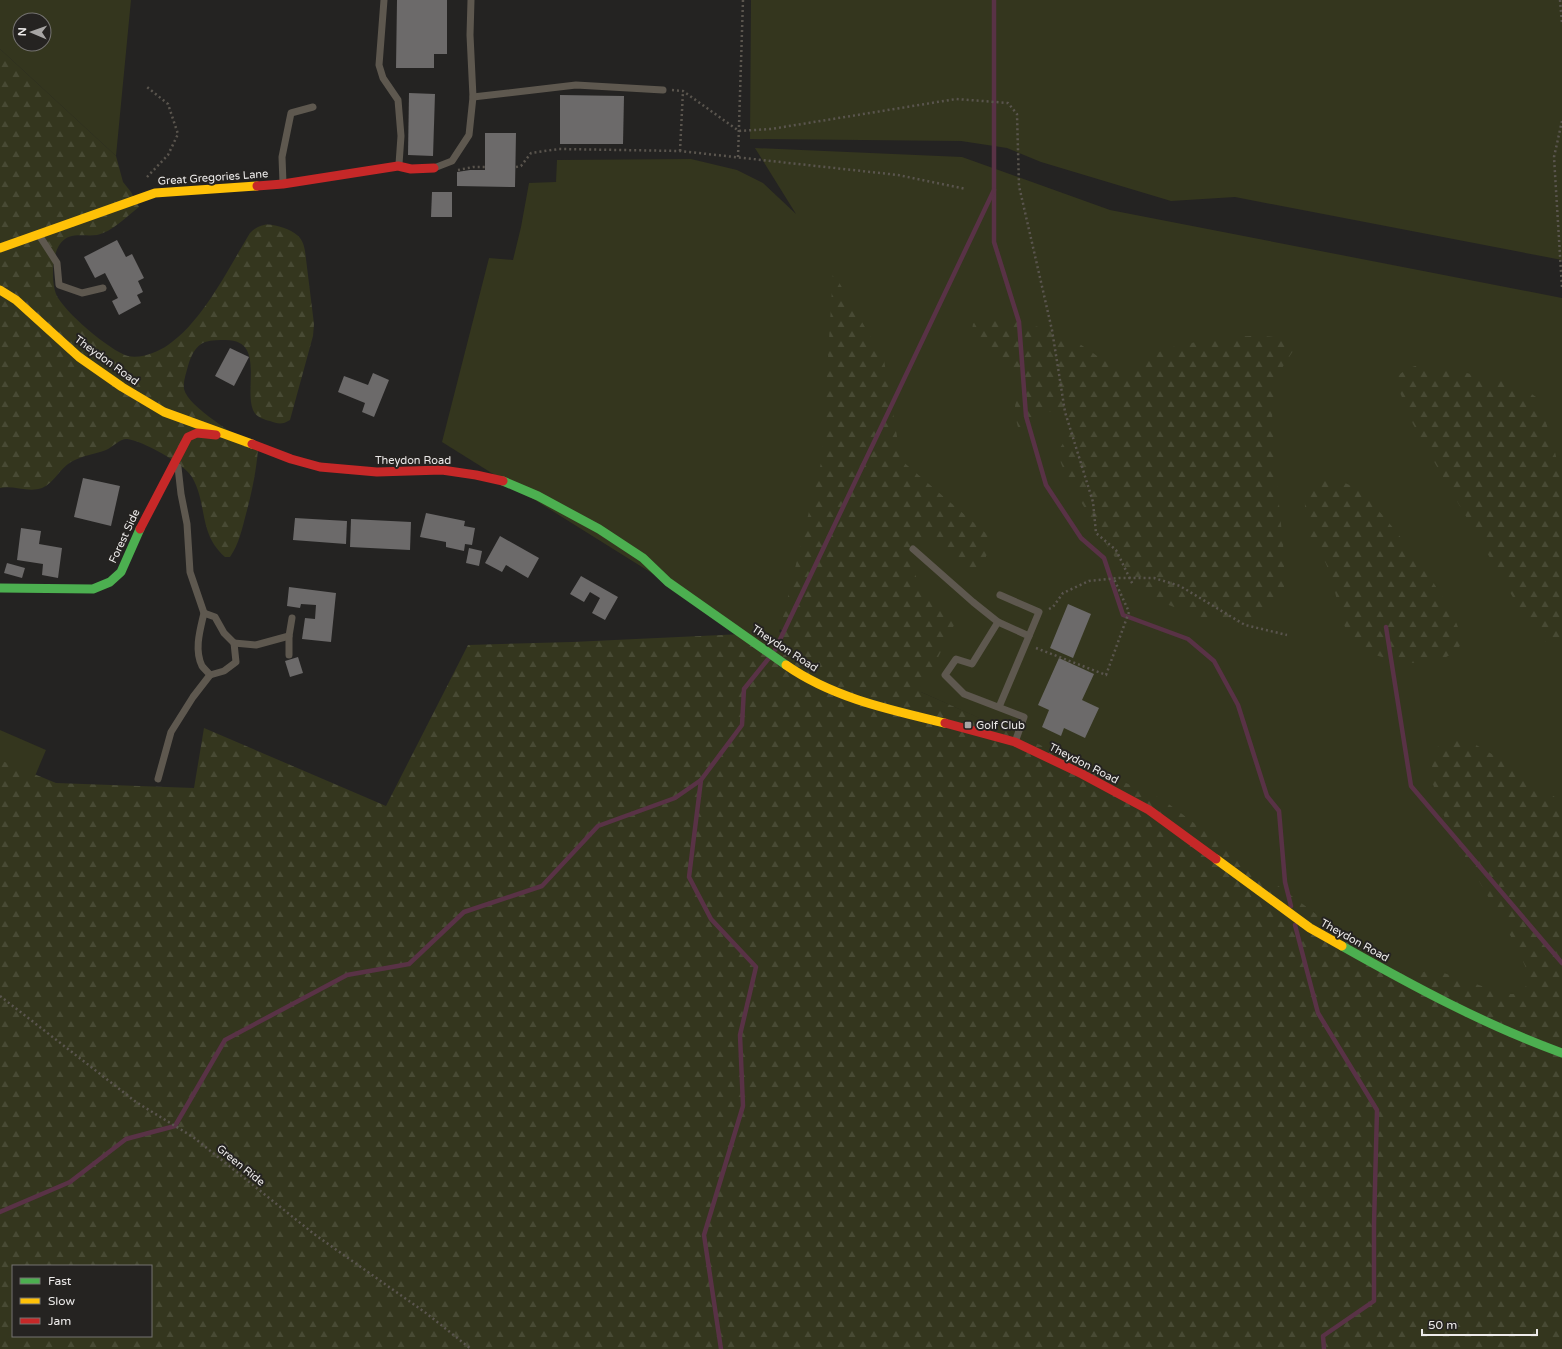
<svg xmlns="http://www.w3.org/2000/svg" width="1562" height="1349" font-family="'Varela Round',sans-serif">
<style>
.grass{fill:#34361e;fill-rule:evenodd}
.forest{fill:url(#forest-firs);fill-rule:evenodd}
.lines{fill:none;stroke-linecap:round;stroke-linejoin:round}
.stream{stroke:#593246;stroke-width:4.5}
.building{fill:#6c6a6a}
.path{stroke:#5a554e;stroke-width:2.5;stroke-dasharray:2 3;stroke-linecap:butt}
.lane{stroke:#5e584f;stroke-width:7}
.fast{stroke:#4caf50;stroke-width:9}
.slow{stroke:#ffc107;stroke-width:9}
.jam{stroke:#c62828;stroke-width:9}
.poi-dot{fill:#a7a5a4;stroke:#252321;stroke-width:1.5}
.labels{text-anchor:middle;stroke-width:4;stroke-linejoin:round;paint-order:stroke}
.street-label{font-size:11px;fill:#edebea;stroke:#252321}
.poi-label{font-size:11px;fill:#edebea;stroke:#252321;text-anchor:start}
</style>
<defs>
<pattern id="forest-firs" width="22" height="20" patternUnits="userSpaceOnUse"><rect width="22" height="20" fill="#34361e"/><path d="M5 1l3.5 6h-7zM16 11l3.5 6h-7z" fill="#484a34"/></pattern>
</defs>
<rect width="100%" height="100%" fill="#242322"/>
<g class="grass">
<path d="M0,0H131L116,156L0,49ZM20,20H44V44H20Z"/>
<path d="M751,0H1562V260L1235,197L1171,201L1041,162L1007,148L961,141L750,139Z"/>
<path d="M755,148L962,157L1110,210L1562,298V1349L1162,800L780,629L775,650L442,442L489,258L513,260L521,227L529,183L556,182L557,160L691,159L737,170L763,183L796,214Z"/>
<path d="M0,730L46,750L32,783L0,769Z"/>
</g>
<g class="forest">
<path d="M0,49L116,156L123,182L131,192L139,207C127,216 112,232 97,235C84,237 69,231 60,244C52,255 51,281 56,294C63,311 110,351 128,356C141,359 158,352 168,345C203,321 228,269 250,233C254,229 258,226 264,225C272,223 290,229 297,235C302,239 304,245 305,251L314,324L313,336L290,420C282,425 278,424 270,421C263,419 256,417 253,410C244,388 265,340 226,340C219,340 212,340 205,342C195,346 191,356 188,366C186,374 183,381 184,389C188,408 242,438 258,450C256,472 252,492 246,514C242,529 239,544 230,557H225C198,533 208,505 192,477C185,464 141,440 127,439C119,439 113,447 106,450C95,454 81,456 71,462C60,468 54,483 42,488C28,493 14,485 0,488Z"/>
<path d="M833,272L884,360L901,460L994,540L977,575L927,530L909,561L924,594L958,617L921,692L885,676L1162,799L1383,964L1418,982L1420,974L1425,971H1438L1505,994H1518L1524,991L1528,980L1526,968L1514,942L1459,846L1443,814L1433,784L1432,766L1439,743L1449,737L1471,742L1497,757L1562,802V1349H0V760L56,783L194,788L204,728L386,806L468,645L572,642L784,632L780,629L822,459ZM13,1266H151V1336H13Z"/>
<path d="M990,317C1016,322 1040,326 1064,335C1084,343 1107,369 1129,368C1141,368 1150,355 1161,351C1186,341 1247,333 1273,337C1279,338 1286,341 1292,345L1293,351L1280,371L1276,381L1272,412L1275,464L1284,554V589L1280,595L1267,603L1265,606V614L1263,617L1258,619L1232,623L1205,619L1161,602L1145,591L1125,571L1109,549L1067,478L1059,458L1060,448L1068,436L1071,430L1070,424C1047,398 1042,419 1024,432H1020C1016,423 1012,406 1018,397C1022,392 1026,392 1027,385C1018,370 1002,360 989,348C984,344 978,339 974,332C968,320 982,318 990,317Z"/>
<path d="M1415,366L1449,369L1502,381L1526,390L1536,397L1542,410L1552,441L1562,479V647L1547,643L1536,631L1514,599L1436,465L1413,424L1399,390L1397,376L1407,369Z"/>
<path d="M1324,479C1336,481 1348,482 1358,490C1380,506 1467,618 1461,643C1457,658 1427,664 1414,663C1402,663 1368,655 1359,647C1339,629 1339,599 1330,575C1328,569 1326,561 1321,556C1318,552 1314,550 1311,545C1308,538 1308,531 1307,524C1304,506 1301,484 1324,479Z"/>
</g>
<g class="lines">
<g class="stream">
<path d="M994,0V242L1019,322L1026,416L1046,485L1081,538L1104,558L1123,615L1188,639L1214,661L1238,705L1267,796L1279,811L1285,882L1291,906"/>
<path d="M1386,627L1411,786L1562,963"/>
<path d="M775,650L994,190"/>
<path d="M701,780L689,877L711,919L756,967L740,1035L743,1106L704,1235L721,1349"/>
<path d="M1295,925L1318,1013L1377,1110L1374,1224V1301L1323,1336L1324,1349"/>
<path d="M0,1212L70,1182L126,1139L175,1126L225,1040L347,975L409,964L464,912L542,886L598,826L675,798L701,780L742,725L744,689L769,658"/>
</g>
</g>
<g class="building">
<path d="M397,0H447V54H434V68H396Z"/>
<path d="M409,93L435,94L433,156L408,155Z"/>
<path d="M560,95L624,96L623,144H560Z"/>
<path d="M485,133H516L515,187L457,186V172L470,170H485Z"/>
<path d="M432,192H452V217H431Z"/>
<path d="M117,240L126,257L132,254L144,278L138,281L143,292L137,295L141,303L119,315L112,301L118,298L105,273L95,278L84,257Z"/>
<path d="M230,348L249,357L234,386L215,376Z"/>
<path d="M373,373L389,380L374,417L362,412L365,403L338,392L344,376L368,385Z"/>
<path d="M83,478L120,486L111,526L74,517Z"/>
<path d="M426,513L465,521L464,526L475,528L472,545L465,544L464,551L446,547V542L420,537Z"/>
<path d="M295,518L347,521L346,544L293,540Z"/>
<path d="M351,519L411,522L410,550L350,547Z"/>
<path d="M21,528L41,531L39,544L62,548L58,578L42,575L43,564L17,560Z"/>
<path d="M500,536L539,558L528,578L506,565L502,572L485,563Z"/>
<path d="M469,548L482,551L479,566L466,563Z"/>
<path d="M7,563L25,568L22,578L4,573Z"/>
<path d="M581,576L618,597L605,620L592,613L600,598L590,592L584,602L570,594Z"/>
<path d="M289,587L336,593L331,642L302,639L305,618L315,619L316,605L301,604L300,608L287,606Z"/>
<path d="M1068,604L1091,614L1073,658L1050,648Z"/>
<path d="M298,657L303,673L290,677L285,661Z"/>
<path d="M1059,658L1094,674L1082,700L1099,708L1085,738L1064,728L1061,736L1042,727L1049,710L1038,705Z"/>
</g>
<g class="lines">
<g class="path">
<path d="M1560,0L1562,23"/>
<path d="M672,90L683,91L739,131L771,129L956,99L1008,103L1017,114L1019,186L1052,330L1065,412L1093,502L1096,533L1116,550L1133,585"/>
<path d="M1562,121L1554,157L1562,288"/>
<path d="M680,151L683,91"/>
<path d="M738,157L743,0"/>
<path d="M516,167L521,166L531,153L559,149L680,151L898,175L966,189"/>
<path d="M458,170L473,167H485"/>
<path d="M147,177L168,155L178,134L168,104L147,87"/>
<path d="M1049,609L1053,607L1063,593L1089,581L1119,578H1154L1180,586L1245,625L1287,635"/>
<path d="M1036,648L1106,675L1129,612L1114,579"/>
<path d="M0,996L136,1102L193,1137L314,1234L426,1313L471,1349"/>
</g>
<g class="lane">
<path d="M384,0L379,65L383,78L398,100L401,136L399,164"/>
<path d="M473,97L576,85L663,90"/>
<path d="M434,168L452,161L469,135L473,97L470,35L471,0"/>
<path d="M283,183L282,157L291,113L313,107"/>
<path d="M39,235L57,263L59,285L82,293L103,288"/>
<path d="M178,467L181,494L187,524L190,572L204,613"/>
<path d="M913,549L973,602L998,622"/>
<path d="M1000,595L1039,612L1029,636"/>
<path d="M204,613L215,617L224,633L234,643L236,662L224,671L210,675C208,672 204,669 202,666C194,650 200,630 204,613Z"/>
<path d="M234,643L256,645L289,636"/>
<path d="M289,655V636L292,618"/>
<path d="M999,707L1029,636L998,622L972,664L956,659L945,675L964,694L1024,717L1015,742"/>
<path d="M158,779L171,732L193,697L210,675"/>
</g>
<g class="fast">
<path d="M503,481L538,496L599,529L643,558L668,582L786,665"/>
<path d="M0,588L93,589L110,582L121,572L140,529"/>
<path d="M1342,946C1413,986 1485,1025 1562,1053"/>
</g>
<g class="slow">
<path d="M0,248L155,193L257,186"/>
<path d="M0,290L16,300L79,357L122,387L164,412L252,444"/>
<path d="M786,665C833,698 891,710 945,723"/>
<path d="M1216,859L1310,928L1342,946"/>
</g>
<g class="jam">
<path d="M257,186L283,184L398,166L411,169L434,168"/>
<path d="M252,444L291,459L320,467L377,472L442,470L476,475L503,481"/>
<path d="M140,529L188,437L197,433L216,435"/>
<path d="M945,723L1015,742L1082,774L1149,810L1216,859"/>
</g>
</g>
<rect class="poi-dot" x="964" y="721" width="8" height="8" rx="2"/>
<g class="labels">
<g class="street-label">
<text transform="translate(213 177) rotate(-4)" y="4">Great Gregories Lane</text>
<text transform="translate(107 360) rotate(36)" y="4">Theydon Road</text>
<text x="413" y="464">Theydon Road</text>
<text transform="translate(124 536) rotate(-65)" y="4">Forest Side</text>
<text transform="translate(785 648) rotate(33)" y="4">Theydon Road</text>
<text transform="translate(1084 763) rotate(27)" y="4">Theydon Road</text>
<text transform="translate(1355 940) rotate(29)" y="4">Theydon Road</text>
<text transform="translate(241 1165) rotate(39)" y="4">Green Ride</text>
</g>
<g class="poi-label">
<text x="976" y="729">Golf Club</text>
</g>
</g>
<rect x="12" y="1265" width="140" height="72" fill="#252321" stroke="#757371"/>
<rect x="20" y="1278" width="20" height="6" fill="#4caf50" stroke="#757371"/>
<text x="48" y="1285" font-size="12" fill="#edebea">Fast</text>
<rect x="20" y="1298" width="20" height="6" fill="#ffc107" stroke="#757371"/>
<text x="48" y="1305" font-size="12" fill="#edebea">Slow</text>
<rect x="20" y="1318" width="20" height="6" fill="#c62828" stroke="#757371"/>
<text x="48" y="1325" font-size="12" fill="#edebea">Jam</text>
<g transform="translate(32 32) rotate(272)"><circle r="19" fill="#252321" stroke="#757371"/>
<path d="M0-3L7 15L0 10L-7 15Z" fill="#a7a5a4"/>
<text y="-6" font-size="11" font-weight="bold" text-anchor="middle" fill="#edebea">N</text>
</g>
<path d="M1422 1329v6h115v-6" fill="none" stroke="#edebea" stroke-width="2"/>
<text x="1428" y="1329" font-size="12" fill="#edebea" stroke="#252321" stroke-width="3" paint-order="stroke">50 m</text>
</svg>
